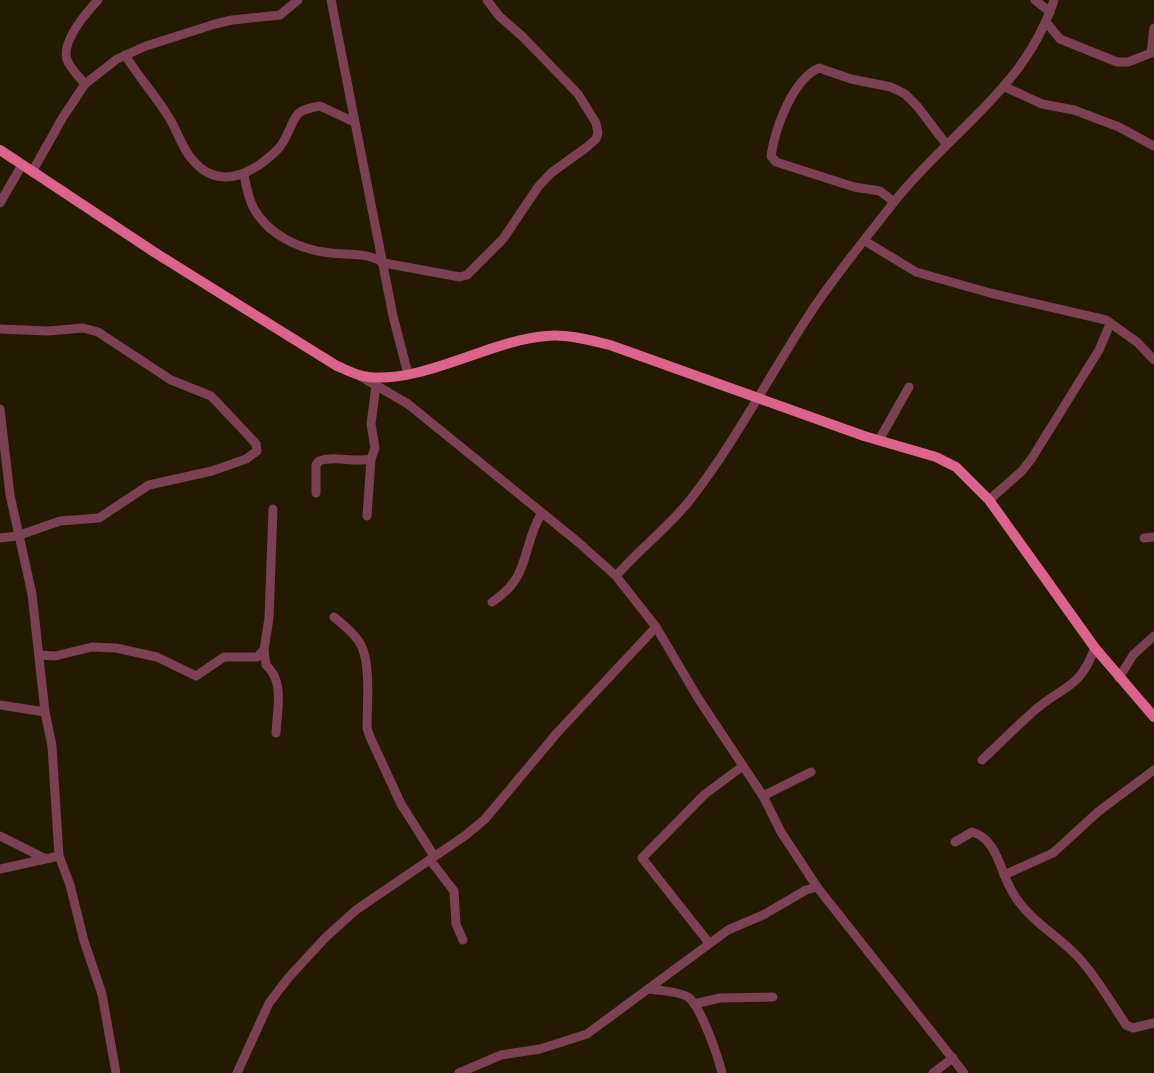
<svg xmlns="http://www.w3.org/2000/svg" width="1154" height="1073" font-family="'Source Sans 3',sans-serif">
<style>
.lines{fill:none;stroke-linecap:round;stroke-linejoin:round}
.minor{stroke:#7b4153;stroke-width:9}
.major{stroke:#dc638c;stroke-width:10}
</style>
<rect width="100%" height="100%" fill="#231a01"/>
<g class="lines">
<g class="minor">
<path d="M331,0L393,316L408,374"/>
<path d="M1035,0L1050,12"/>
<path d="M1046,22L1060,39L1117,62H1128L1154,52"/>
<path d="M1151,53L1154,28"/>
<path d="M125,55C138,76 155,95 168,116C176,128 180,142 188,154C215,193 251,176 278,149C288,139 292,118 299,113C304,109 314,107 320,106L354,122"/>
<path d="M85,84C80,78 72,70 68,62C59,44 86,13 98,0"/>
<path d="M1005,87L1042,104L1074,110L1119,127L1154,146"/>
<path d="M32,172L63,117L85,84L117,59L146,46L215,24L232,20L280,15L298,0"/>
<path d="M244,175C246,185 248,197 253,207C268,235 300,250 331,253C350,255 367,252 384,263L460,277L467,275L503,239L538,187L551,173L587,147L596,139L598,133L596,123L578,94L523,37L499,16L487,0"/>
<path d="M894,202L880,191L854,187L776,162L771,156C775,129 792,80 819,68L851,79L891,87L905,94L917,106L946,144"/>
<path d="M0,203L22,165"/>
<path d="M865,241L916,272L990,293L1106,320L1137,342L1154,360"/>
<path d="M0,329L48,331L83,328L98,332L171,380L211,396L247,434L256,444L257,451L246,459L212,471L149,485L99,518L60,521L17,536L0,538"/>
<path d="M360,376L408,404L578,542L616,576L656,627L698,698L763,796L781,832L817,887L964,1073"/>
<path d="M0,409L10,495L32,594L45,712L52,746L59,856L70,885L84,941L102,994L116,1073"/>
<path d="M879,440L909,387"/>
<path d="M316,493V465L319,461C335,455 354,463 371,459L375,448L371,424L376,386"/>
<path d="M989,500L1022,471L1032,458L1099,350L1110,324"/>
<path d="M367,516L371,459"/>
<path d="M1144,538L1154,537"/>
<path d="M616,576C639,549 668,528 690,500C736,441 770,374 811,312C836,274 866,238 894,202C950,131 1025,89 1054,0"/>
<path d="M492,602C531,577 521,549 541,514"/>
<path d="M334,617C344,625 355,634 361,645C371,664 367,706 367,728L370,737L401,804L434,856"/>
<path d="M264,650L266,665C285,682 277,709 276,733"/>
<path d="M40,655L55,656L92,647L116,648L157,657L196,676L224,657H257L264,650L269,618L273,509"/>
<path d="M1119,678L1133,655L1154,636"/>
<path d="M0,705L45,712"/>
<path d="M982,760C1000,743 1017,726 1035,710C1065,684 1078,691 1095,648"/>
<path d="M763,796L811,772"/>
<path d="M0,836L44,858"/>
<path d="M955,842L972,832C998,839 1000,873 1013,893C1029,921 1058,935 1079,958C1097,978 1111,1002 1126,1025L1133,1028L1154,1023"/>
<path d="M430,860L454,891L456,924L463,940"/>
<path d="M0,869L59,856"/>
<path d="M1004,875L1053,853L1099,811L1154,770"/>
<path d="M709,943L642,858L705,794L743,766"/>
<path d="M650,989C661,991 678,991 688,997C701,1006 718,1057 722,1073"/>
<path d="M694,1004L720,998L773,997"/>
<path d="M237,1073L269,1003L289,977L326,937L356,910L466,835L485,819L557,733L656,627"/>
<path d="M459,1073L501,1055L540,1049L587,1034L728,930L763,915L806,890L817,887"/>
<path d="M933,1073L953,1058"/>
</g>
<path class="major" d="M0,150L154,252L337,366C347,370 357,376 368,377C425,383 488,341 546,336C568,334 589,340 610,345L864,436L936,457L956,467L989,500L1095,648L1154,717"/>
</g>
</svg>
